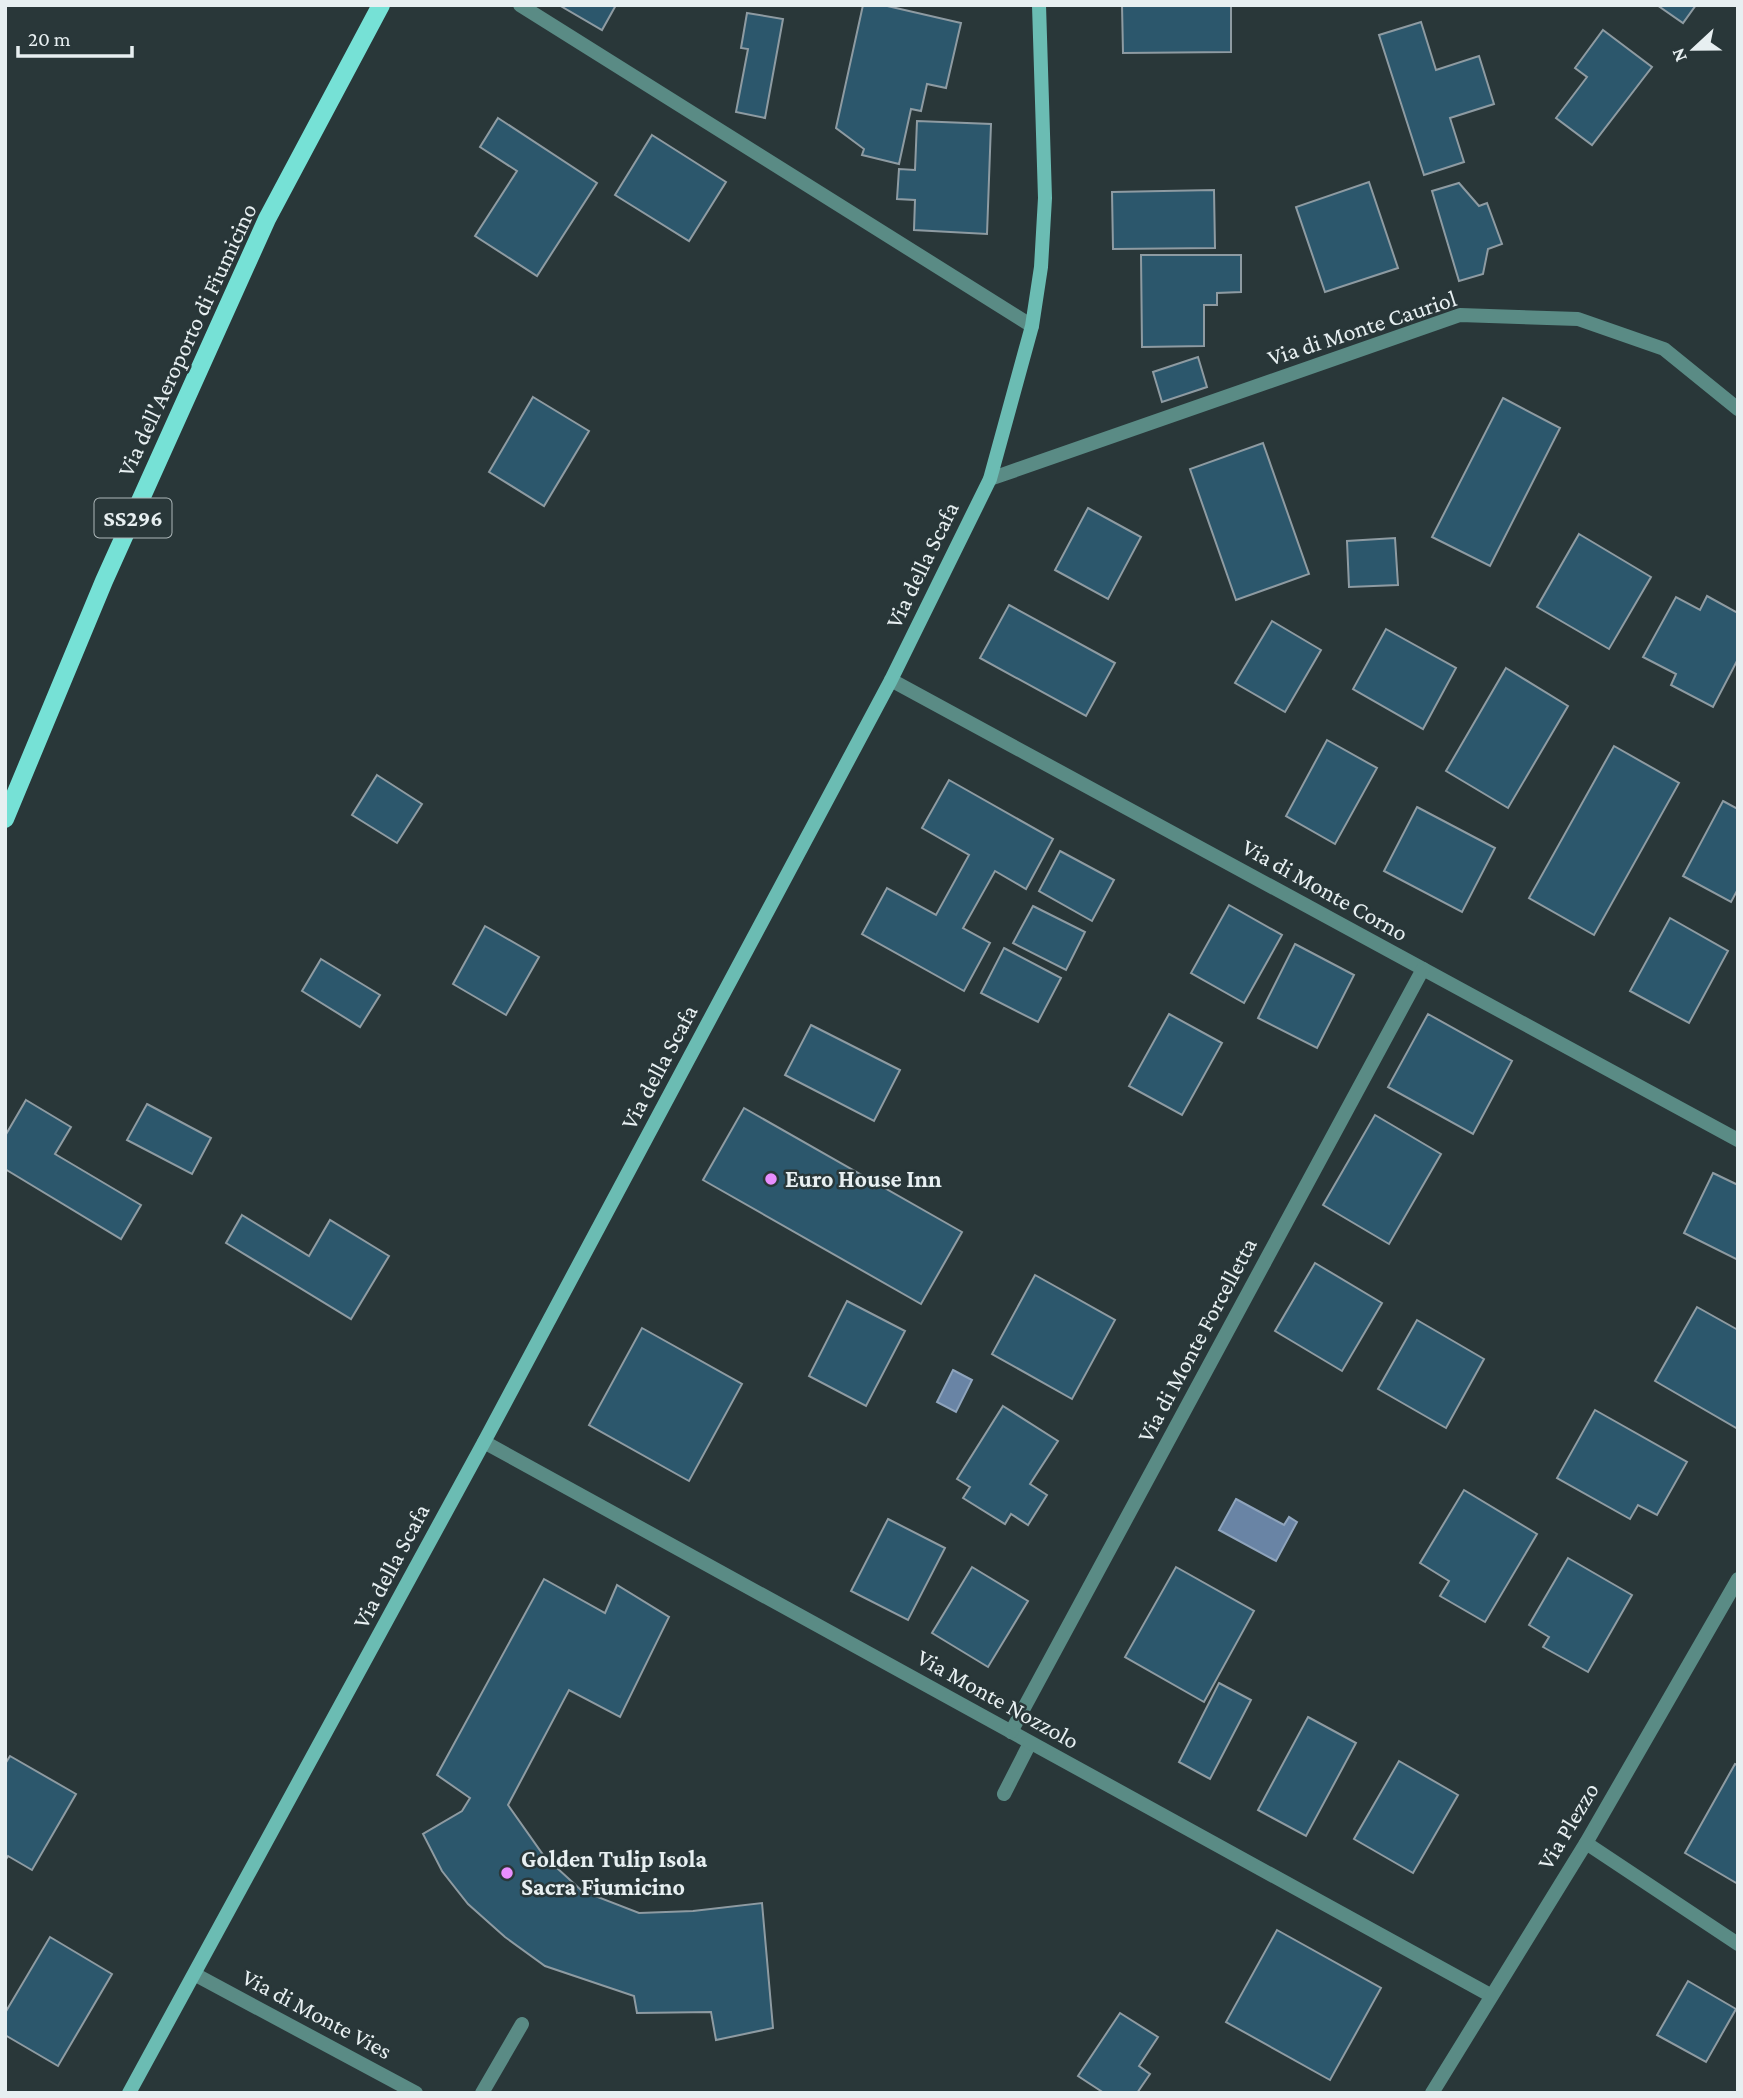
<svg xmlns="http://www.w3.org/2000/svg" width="1743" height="2098" font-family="'Crimson Pro',serif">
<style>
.water{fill:#6984a5;stroke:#8fa4bc;stroke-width:2}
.building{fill:#2c576c;stroke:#8e9ba2;stroke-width:2}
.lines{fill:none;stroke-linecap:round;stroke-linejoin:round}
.lane{stroke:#5a8b85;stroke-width:14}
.street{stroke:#5a8b85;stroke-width:14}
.secondary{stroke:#6bbcb3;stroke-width:14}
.primary{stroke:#76e1d6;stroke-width:18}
.poi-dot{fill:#e98efe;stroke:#293739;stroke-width:2.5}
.labels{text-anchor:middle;stroke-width:5;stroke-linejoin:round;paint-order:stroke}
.shield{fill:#293739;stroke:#aeb8ba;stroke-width:2}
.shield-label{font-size:23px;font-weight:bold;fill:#e7eff1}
.street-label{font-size:24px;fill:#e7eff1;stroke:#293739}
.poi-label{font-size:24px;font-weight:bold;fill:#e7eff1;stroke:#293739;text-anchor:start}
</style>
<rect width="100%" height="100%" fill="#293739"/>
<g class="water">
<path d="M953,1370L972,1380L956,1412L937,1402Z"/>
<path d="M1236,1499L1284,1525L1289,1517L1297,1522L1276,1561L1219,1530Z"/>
</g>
<g class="building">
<path d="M559,5H616L602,30Z"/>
<path d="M863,5H883L961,23L946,88L927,84L921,111L911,109L899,164L862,155L864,149L836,128Z"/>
<path d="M1122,5H1231V52L1123,53Z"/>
<path d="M1657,5H1696L1683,23Z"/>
<path d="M747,13L783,19L765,118L736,112L748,49L741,48Z"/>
<path d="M1421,22L1436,70L1479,56L1494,104L1450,118L1464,162L1424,175L1379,35Z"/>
<path d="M1603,30L1652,67L1592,145L1556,118L1587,77L1575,68Z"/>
<path d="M498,118L597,183L537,276L475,236L517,171L480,147Z"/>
<path d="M917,121L991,124L987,234L914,230L915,200L897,199L899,169L915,170Z"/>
<path d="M652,135L726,182L689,241L615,195Z"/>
<path d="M1369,182L1398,268L1325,292L1296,207Z"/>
<path d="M1459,183L1479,206L1487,203L1502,244L1488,249L1483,274L1459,281L1432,191Z"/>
<path d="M1214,190L1215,248L1113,249L1112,192Z"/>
<path d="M1141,255H1241V292L1217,293V305H1204V346L1142,347Z"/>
<path d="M1198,357L1207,387L1162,402L1153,372Z"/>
<path d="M533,397L589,431L544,506L489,472Z"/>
<path d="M1503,398L1560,428L1490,566L1432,537Z"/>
<path d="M1263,443L1309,574L1236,600L1190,469Z"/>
<path d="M1088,508L1141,537L1108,599L1055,570Z"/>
<path d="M1579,534L1651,577L1609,649L1537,607Z"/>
<path d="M1395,538L1398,585L1349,587L1347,541Z"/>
<path d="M1707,596L1738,613V659L1713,707L1671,685L1676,674L1643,657L1676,597L1700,610Z"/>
<path d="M1009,605L1115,663L1086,716L980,658Z"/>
<path d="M1272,621L1321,650L1285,712L1235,683Z"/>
<path d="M1386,629L1456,668L1423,729L1353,689Z"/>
<path d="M1506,668L1568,706L1508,808L1446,771Z"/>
<path d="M1327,740L1377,768L1335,844L1286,816Z"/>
<path d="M1614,746L1679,783L1594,935L1529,898Z"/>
<path d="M377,775L422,804L397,843L352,815Z"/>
<path d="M949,780L1053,839L1026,889L995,871L963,928L990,943L964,991L862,934L887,888L936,915L969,855L922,828Z"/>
<path d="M1723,801L1738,809V889L1731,902L1683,876Z"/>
<path d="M1417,807L1495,848L1462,912L1384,871Z"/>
<path d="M1060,851L1114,880L1092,921L1039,891Z"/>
<path d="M1229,905L1282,935L1244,1003L1191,973Z"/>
<path d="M1033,906L1085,932L1066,970L1013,943Z"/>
<path d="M1670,918L1728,951L1689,1023L1630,991Z"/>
<path d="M485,926L539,957L506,1015L453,984Z"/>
<path d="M1295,944L1354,975L1317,1048L1258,1018Z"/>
<path d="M1004,948L1061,978L1038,1022L981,993Z"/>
<path d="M321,959L380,995L360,1027L302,991Z"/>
<path d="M1169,1014L1222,1043L1182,1115L1129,1086Z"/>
<path d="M1428,1014L1512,1061L1473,1134L1388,1087Z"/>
<path d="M811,1025L900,1070L874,1121L785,1075Z"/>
<path d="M26,1100L71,1127L55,1154L141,1205L121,1239L5,1169V1136Z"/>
<path d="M147,1104L211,1138L192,1174L127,1140Z"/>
<path d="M744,1108L962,1232L921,1304L703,1180Z"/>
<path d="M1375,1115L1441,1154L1389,1244L1323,1205Z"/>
<path d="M1713,1173L1738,1185V1260L1684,1233Z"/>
<path d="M242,1215L309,1256L330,1220L389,1256L351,1319L226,1243Z"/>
<path d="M1315,1263L1382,1303L1342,1371L1275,1331Z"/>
<path d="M1035,1275L1115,1320L1072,1399L992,1354Z"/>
<path d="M847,1301L905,1331L866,1406L809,1376Z"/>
<path d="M1697,1307L1738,1330V1429L1655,1381Z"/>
<path d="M1417,1320L1484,1359L1446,1428L1378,1389Z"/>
<path d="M642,1328L742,1384L689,1481L589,1425Z"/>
<path d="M1003,1406L1058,1441L1030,1484L1047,1495L1028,1525L1011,1514L1005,1524L963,1498L970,1487L957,1479Z"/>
<path d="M1595,1410L1687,1462L1657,1515L1638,1505L1630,1519L1557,1478Z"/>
<path d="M1464,1490L1537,1534L1485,1622L1440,1596L1449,1581L1420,1563Z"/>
<path d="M888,1519L945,1548L908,1620L851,1591Z"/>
<path d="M1568,1558L1632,1595L1588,1672L1543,1647L1549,1637L1529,1625Z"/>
<path d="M972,1567L1028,1601L988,1667L932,1633Z"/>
<path d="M1176,1567L1254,1611L1204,1702L1125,1657Z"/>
<path d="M544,1579L605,1613L617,1585L669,1617L620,1717L569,1690L508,1805L544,1856L582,1891L639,1913L693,1911L762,1903L773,2028L716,2040L711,2012L637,2013L634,1996L545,1966L505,1937L468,1904L442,1871L423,1834L462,1811L470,1798L437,1775Z"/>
<path d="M1219,1683L1251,1700L1210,1779L1179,1762Z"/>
<path d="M1308,1717L1356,1743L1306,1836L1258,1810Z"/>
<path d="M10,1756L76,1794L32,1870L8,1856L5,1861V1764Z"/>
<path d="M1399,1761L1458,1795L1413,1873L1354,1839Z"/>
<path d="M1735,1764L1738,1765V1884L1685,1853Z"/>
<path d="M1277,1930L1381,1988L1330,2080L1226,2022Z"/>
<path d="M50,1937L112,1974L58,2066L5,2035V2013Z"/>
<path d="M1688,1981L1736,2009L1706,2062L1657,2035Z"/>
<path d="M1120,2013L1158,2037L1139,2066L1150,2074L1137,2093H1104L1078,2076Z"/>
</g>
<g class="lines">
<g class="lane">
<path d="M1004,1794L1030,1743"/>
<path d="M482,2093L522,2024"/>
</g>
<g class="street">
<path d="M520,5L1032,326"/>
<path d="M990,479L1460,315L1578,319L1664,349L1738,409"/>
<path d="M891,680L1738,1140"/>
<path d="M484,1442L1490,1995"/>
<path d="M1011,1732L1423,969"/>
<path d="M1586,1843L1738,1944"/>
<path d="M196,1975L416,2093"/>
<path d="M1432,2093L1586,1843L1738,1579"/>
</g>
<path class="secondary" d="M129,2093L484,1442L891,680L990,479L1032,326L1041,267L1045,198L1039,5"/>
<path class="primary" d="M5,819L104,581L267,219L381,5"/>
</g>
<g class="poi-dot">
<circle cx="771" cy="1179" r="7"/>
<circle cx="507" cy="1873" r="7"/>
</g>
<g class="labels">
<rect class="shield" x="94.5" y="498.5" width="77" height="39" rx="5"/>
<g class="shield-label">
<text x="133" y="526">SS296</text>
</g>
<g class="street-label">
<text transform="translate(1362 328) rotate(-18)" y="8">Via di Monte Cauriol</text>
<text transform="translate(187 340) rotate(-65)" y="8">Via dell'Aeroporto di Fiumicino</text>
<text transform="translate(922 565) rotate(-64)" y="8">Via della Scafa</text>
<text transform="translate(1325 890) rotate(29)" y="8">Via di Monte Corno</text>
<text transform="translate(659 1067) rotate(-62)" y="8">Via della Scafa</text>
<text transform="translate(1197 1340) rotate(-62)" y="8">Via di Monte Forcelletta</text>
<text transform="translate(391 1566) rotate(-62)" y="8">Via della Scafa</text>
<text transform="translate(998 1699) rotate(29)" y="8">Via Monte Nozzolo</text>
<text transform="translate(1568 1826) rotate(-59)" y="8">Via Plezzo</text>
<text transform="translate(317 2014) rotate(28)" y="8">Via di Monte Vies</text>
</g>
<g class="poi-label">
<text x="785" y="1187">Euro House Inn</text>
<text x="521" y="1867">Golden Tulip Isola<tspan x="521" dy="28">Sacra Fiumicino</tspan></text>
</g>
</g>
<rect width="1743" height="2098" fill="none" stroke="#e7eff1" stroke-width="14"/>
<g transform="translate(1694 49) rotate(248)" stroke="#293739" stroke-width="5" paint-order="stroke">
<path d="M0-5L12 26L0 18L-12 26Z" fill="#e7eff1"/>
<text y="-10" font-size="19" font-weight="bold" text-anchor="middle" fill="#e7eff1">N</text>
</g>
<path d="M18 46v10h114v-10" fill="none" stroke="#e7eff1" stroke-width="3.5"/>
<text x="28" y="46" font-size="21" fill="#e7eff1" stroke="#293739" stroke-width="5" paint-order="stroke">20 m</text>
</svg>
